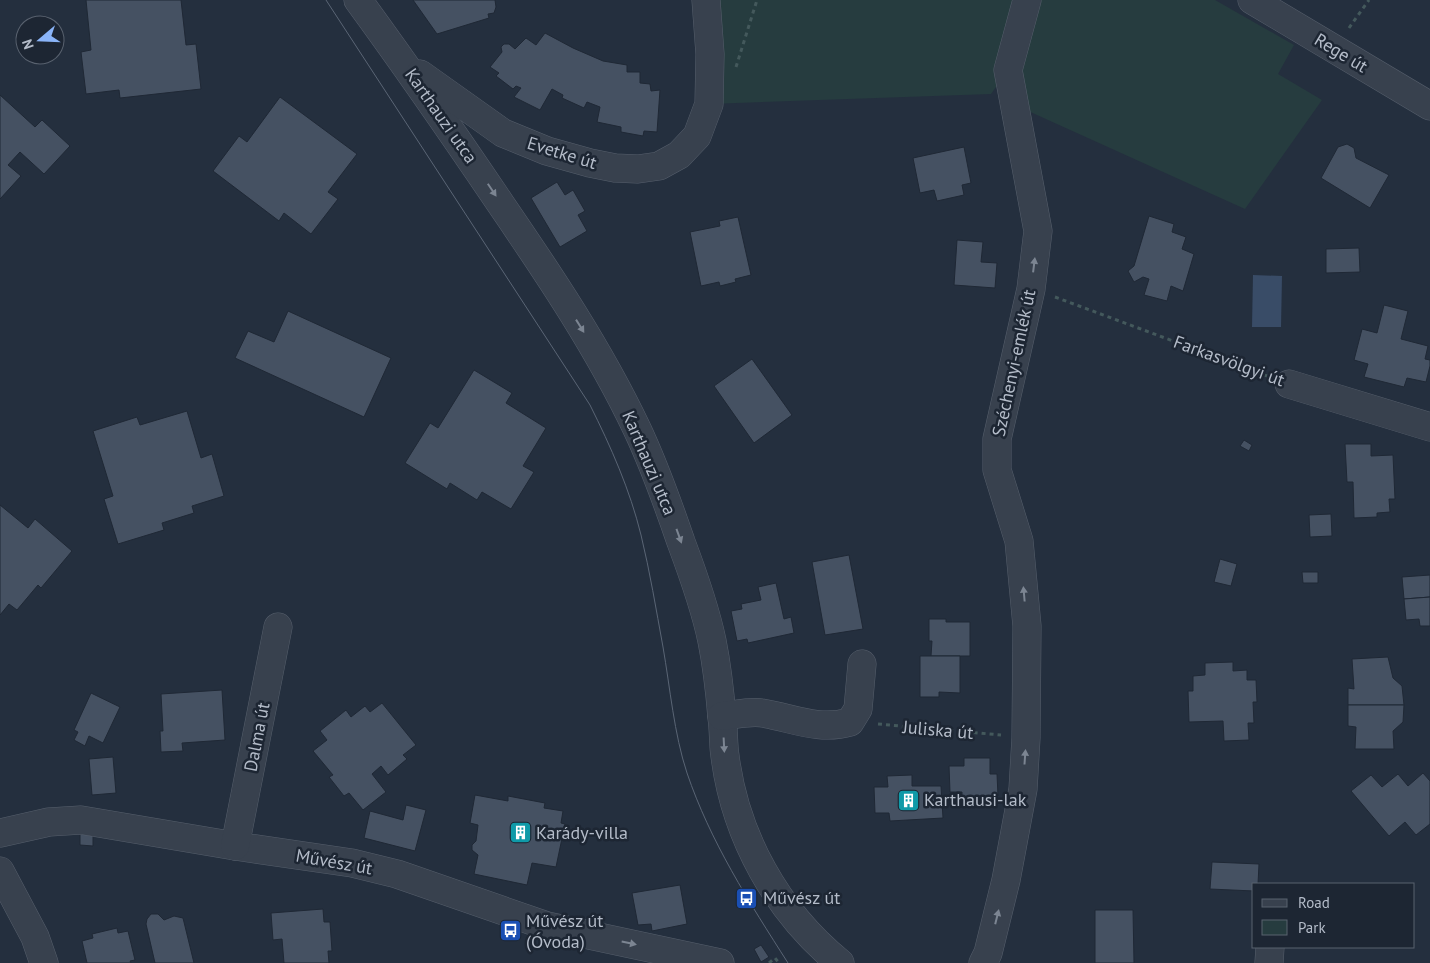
<svg xmlns="http://www.w3.org/2000/svg" width="1430" height="963" font-family="'PT Sans',sans-serif">
<style>
.green{fill:#263c3f}
.water{fill:#394c67}
.building{fill:#455162;stroke:#1f2835}
.lines{fill:none;stroke-linecap:round;stroke-linejoin:round}
.minor-casing{stroke:#565f6c;stroke-width:29}
.path{stroke:#44595c;stroke-width:3;stroke-dasharray:4 4;stroke-linecap:butt}
.minor{stroke:#38414e;stroke-width:28}
.tram{stroke:#5a6575;stroke-width:1}
.oneway{fill:#7c8592}
.labels{text-anchor:middle;stroke-width:5;stroke-linejoin:round;paint-order:stroke}
.street-label{font-size:18px;fill:#b4bcc9;stroke:#1d2633}
.poi-label{font-size:18px;fill:#b4bcc9;stroke:#1d2633;text-anchor:start}
</style>
<rect width="100%" height="100%" fill="#242f3e"/>
<g class="green">
<path d="M706,0H1027L1008,70L991,94L709,104Z"/>
<path d="M1038,0H1215L1294,45L1278,74L1322,100L1245,209L1026,110L1019,70Z"/>
</g>
<path class="water" d="M1253,275L1282,276L1281,327H1252Z"/>
<g class="building">
<path d="M86,0H181L186,45L196,44L201,89L120,98L119,90L86,94L81,52L91,50Z"/>
<path d="M413,0H495L496,7L494,13L488,14L489,18L437,34Z"/>
<path d="M545,33L573,48L603,61L627,65V72H640V83L650,84L651,91L660,90L657,132L644,131L643,136L621,132V127L597,122L600,107L587,102L584,108L562,98L563,95L552,89L540,110L514,97L521,88L516,86L513,89L496,76L499,73L490,67L502,52L501,47L504,44H509L515,49L526,38L536,45Z"/>
<path d="M0,95L35,127L42,120L70,146L44,174L20,152L8,165L21,176L0,199Z"/>
<path d="M280,97L357,154L328,192L338,199L311,234L284,213L279,221L213,171L239,136L247,142Z"/>
<path d="M1347,144L1354,148L1356,158L1389,175L1370,208L1321,178L1338,147Z"/>
<path d="M964,147L971,183L962,185L964,195L937,201L934,190L920,193L913,158Z"/>
<path d="M557,182L565,195L573,190L585,211L578,215L587,231L560,247L531,198Z"/>
<path d="M1149,216L1174,224L1172,232L1186,237L1182,249L1194,254L1183,291L1171,286L1167,301L1144,295L1149,279L1143,277L1134,282L1128,271L1134,266Z"/>
<path d="M738,217L751,275L735,279L736,282L720,286L719,282L701,286L690,232L720,226L719,221Z"/>
<path d="M957,240L983,242L981,262L997,263L995,288L954,285Z"/>
<path d="M1359,248L1360,272L1326,273V249Z"/>
<path d="M1384,305L1408,311L1401,339L1428,346L1425,359L1430,360V366L1426,382L1407,378L1404,387L1364,377L1368,364L1354,360L1362,329L1377,333Z"/>
<path d="M288,311L391,358L364,417L235,358L248,331L274,342Z"/>
<path d="M752,359L792,415L754,443L714,386Z"/>
<path d="M474,370L512,393L506,403L546,428L523,466L534,472L511,509L482,492L477,500L450,483L447,489L405,463L430,423L438,428Z"/>
<path d="M187,411L201,458L212,454L224,496L192,506L194,513L162,523L164,530L118,544L104,499L113,496L93,431L137,417L140,425Z"/>
<path d="M1244,440L1252,445L1249,451L1240,446Z"/>
<path d="M1345,444H1371V456L1393,455L1395,499H1389L1390,512L1377,513V517L1354,518L1353,482H1347Z"/>
<path d="M0,505L28,528L35,519L72,551L41,588L38,585L17,610L9,604L0,615Z"/>
<path d="M1331,514L1332,536L1310,537L1309,515Z"/>
<path d="M849,555L863,629L825,635L812,562Z"/>
<path d="M1220,559L1237,564L1231,586L1214,582Z"/>
<path d="M1302,572H1318V583H1303Z"/>
<path d="M1430,575V597L1404,599L1402,577Z"/>
<path d="M776,583L784,619L791,617L794,633L748,643L747,639L737,641L731,611L742,609L741,604L761,600L758,587Z"/>
<path d="M1430,597V626H1420L1419,619L1406,620L1404,599Z"/>
<path d="M929,619H946V622H970V656H931L932,641H929Z"/>
<path d="M920,656H960V693L939,692V697H920Z"/>
<path d="M1388,657L1393,678L1402,686L1404,705H1348V688L1354,689L1352,659Z"/>
<path d="M1233,662V671L1247,670V680H1256L1257,702H1253L1254,723H1248L1249,740L1224,741L1223,721L1189,722L1188,691H1193V676L1205,675V663Z"/>
<path d="M222,690L225,740L182,743L183,751L161,752L160,731H163L161,694Z"/>
<path d="M91,693L120,707L103,743L89,736L85,746L74,740L78,732L74,730Z"/>
<path d="M382,703L416,745L403,755L407,759L388,775L381,766L372,774L386,792L363,810L349,793L344,796L329,777L333,775L313,751L327,740L320,731L346,710L351,717L365,706L370,712Z"/>
<path d="M1348,705H1404L1403,722L1393,731L1394,749H1355L1356,727L1348,726Z"/>
<path d="M113,757L116,793L92,795L89,759Z"/>
<path d="M964,758H990V774H997L998,796L962,797V792H950L949,766H964Z"/>
<path d="M1423,773L1430,781V824L1416,835L1405,822L1389,836L1351,791L1371,775L1382,787L1398,774L1408,786Z"/>
<path d="M912,775V786H941L943,818L890,821L889,813H875L874,787H888L887,776Z"/>
<path d="M475,795L508,801V796L545,803L544,808L563,811L561,823L565,824L556,867L532,863L527,885L474,874L478,855L472,850V845L476,841L478,825L470,823Z"/>
<path d="M406,805L426,810L415,851L364,838L370,811L403,820Z"/>
<path d="M80,834H93V846L80,845Z"/>
<path d="M1212,862L1259,864L1258,884H1254V891L1210,889Z"/>
<path d="M680,885L687,924L652,931L651,924L638,925L632,893Z"/>
<path d="M323,909L324,922H330L332,951H328L329,963H284L282,939L273,940L271,913Z"/>
<path d="M1095,910H1133L1134,963H1095Z"/>
<path d="M151,914H158L164,920L174,916L183,918L194,963H155L146,924L147,919Z"/>
<path d="M117,928L118,933L128,931L135,960L130,961L131,963H87L82,941L93,938L92,934Z"/>
<path d="M761,945L769,957L761,962L754,949Z"/>
</g>
<g class="lines">
<defs>
<g id="minor">
<path d="M358,0C407,67 454,135 500,203C550,276 599,349 637,429C654,465 668,504 681,542C693,574 705,607 712,641C717,666 720,693 722,718C724,731 723,744 725,756C735,836 777,912 840,963"/>
<path d="M1252,0L1430,106"/>
<path d="M420,74L503,133L547,151L590,163L615,168L638,169L659,166L679,155L697,136L709,104L710,54L706,0"/>
<path d="M1289,384L1430,427"/>
<path d="M722,716C734,715 750,711 762,713C793,718 818,731 850,722L858,709L862,664"/>
<path d="M0,833L49,822L81,820L235,846L352,863L397,874L547,926L720,963"/>
<path d="M235,846L278,627"/>
<path d="M0,871L35,937L44,963"/>
<path d="M983,963L988,953L1006,880L1023,789L1026,738L1027,626L1019,541L997,470V439L1031,289L1038,231L1008,70L1027,0"/>
<path d="M1269,963L1270,947"/>
</g>
</defs>
<use href="#minor" class="minor-casing"/>
<g class="path">
<path d="M1349,28L1369,0"/>
<path d="M736,67L757,0"/>
<path d="M1055,297L1267,376"/>
<path d="M878,724L1001,735"/>
<path d="M769,963L775,958L779,963"/>
</g>
<use href="#minor" class="minor"/>
<path class="tram" d="M326,0L590,405C611,447 630,490 641,535C650,572 656,609 663,647C670,687 674,734 687,773C710,841 749,902 788,963"/>
</g>
<defs><path id="oneway-solid" d="M-6-.8H1V-3.2L6.5 0L1 3.2V.8H-6Z" transform="scale(1.25)"/></defs>
<g class="oneway">
<use href="#oneway-solid" transform="translate(492 190) rotate(56)"/>
<use href="#oneway-solid" transform="translate(1034 265) rotate(-83)"/>
<use href="#oneway-solid" transform="translate(580 326) rotate(58)"/>
<use href="#oneway-solid" transform="translate(679 536) rotate(70)"/>
<use href="#oneway-solid" transform="translate(1024 594) rotate(-95)"/>
<use href="#oneway-solid" transform="translate(724 745) rotate(87)"/>
<use href="#oneway-solid" transform="translate(1025 757) rotate(-86)"/>
<use href="#oneway-solid" transform="translate(997 917) rotate(-76)"/>
<use href="#oneway-solid" transform="translate(629 943) rotate(12)"/>
</g>
<defs>
<symbol id="building-square" viewBox="-11 -11 22 22"><rect x="-9" y="-9" width="18" height="18" rx="4" fill="#0f9aa8" stroke="#1d2633"/><path d="M-4-6H4V6H1V3H-1V6H-4ZM-2.5-4.3h1.7v1.8h-1.7ZM.8-4.3h1.7v1.8H.8ZM-2.5-1h1.7V.8h-1.7ZM.8-1h1.7V.8H.8Z" fill="#fff"/></symbol>
<symbol id="bus-square" viewBox="-11 -11 22 22"><rect x="-9" y="-9" width="18" height="18" rx="4" fill="#1a4fb4" stroke="#1d2633"/><path d="M-5-6H5V4H4V6H2V4H-2V6H-4V4H-5ZM-3.5-4V0h7V-4ZM-3.5 1.2v1.5H-2V1.2ZM2 1.2v1.5H3.5V1.2Z" fill="#fff"/></symbol>
</defs>
<g fill-rule="evenodd">
<use href="#building-square" x="896" y="788" width="25" height="25"/>
<use href="#building-square" x="508" y="820" width="25" height="25"/>
<use href="#bus-square" x="734" y="886" width="25" height="25"/>
<use href="#bus-square" x="498" y="918" width="25" height="25"/>
</g>
<g class="labels">
<g class="street-label">
<text transform="translate(1341 53) rotate(31)" y="6">Rege út</text>
<text transform="translate(441 116) rotate(55)" y="6">Karthauzi utca</text>
<text transform="translate(562 153) rotate(17)" y="6">Evetke út</text>
<text transform="translate(1229 361) rotate(20)" y="6">Farkasvölgyi út</text>
<text transform="translate(1014 363) rotate(-78)" y="6">Széchenyi-emlék út</text>
<text transform="translate(649 463) rotate(67)" y="6">Karthauzi utca</text>
<text transform="translate(938 730) rotate(5)" y="6">Juliska út</text>
<text transform="translate(257 737) rotate(-79)" y="6">Dalma út</text>
<text transform="translate(334 862) rotate(10)" y="6">Művész út</text>
</g>
<g class="poi-label">
<text x="924" y="806">Karthausi-lak</text>
<text x="536" y="839">Karády-villa</text>
<text x="763" y="904">Művész út</text>
<text x="526" y="927">Művész út<tspan x="526" dy="21">(Óvoda)</tspan></text>
</g>
</g>
<rect x="1252" y="883" width="162" height="65" fill="#1d2633" stroke="#59626f"/>
<rect x="1262" y="899" width="25" height="8" fill="#38414e" stroke="#59626f"/>
<text x="1298" y="908" font-size="15" fill="#b4bcc9">Road</text>
<rect x="1262" y="920" width="25" height="15" fill="#263c3f" stroke="#59626f"/>
<text x="1298" y="933" font-size="15" fill="#b4bcc9">Park</text>
<g transform="translate(40 40) rotate(251)"><circle r="24" fill="#1d2633" stroke="#59626f"/>
<path d="M0-4L9 19L0 12L-9 19Z" fill="#8ab4f8"/>
<text y="-8" font-size="14" font-weight="bold" text-anchor="middle" fill="#b4bcc9">N</text>
</g>
</svg>
